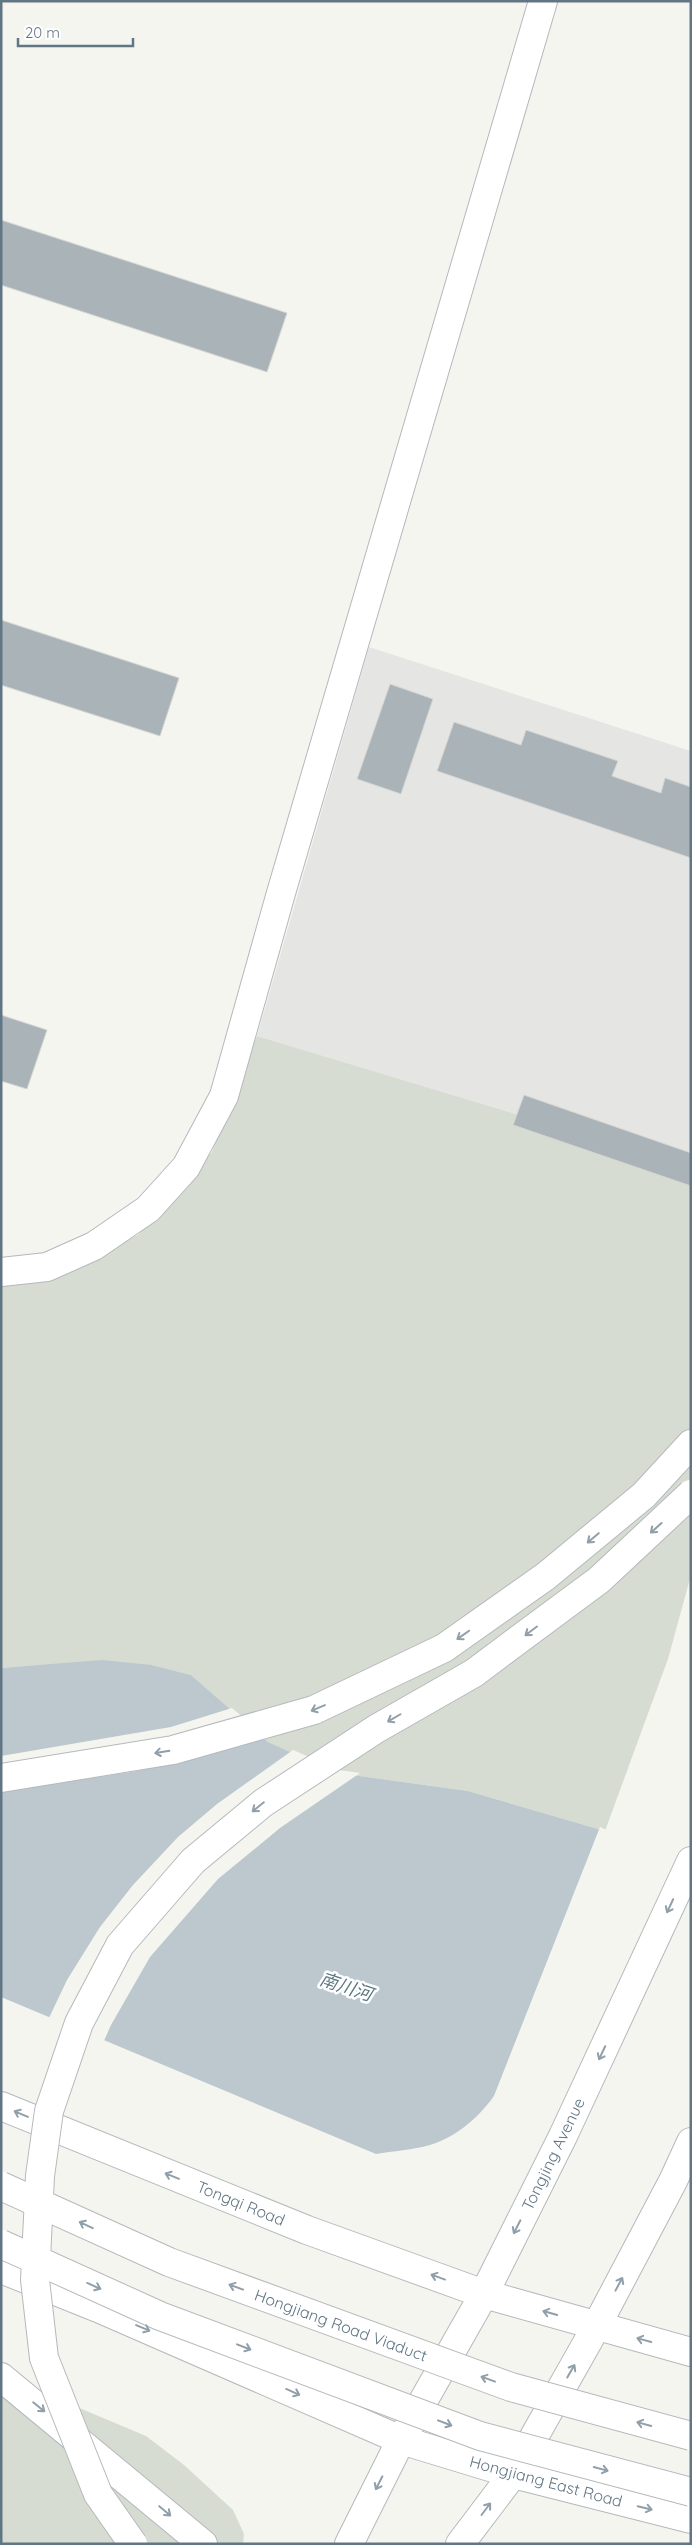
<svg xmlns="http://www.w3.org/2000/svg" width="692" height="2545" font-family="Quicksand,'Noto Sans SC',sans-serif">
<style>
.built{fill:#e5e6e4}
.green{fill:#d6dcd1}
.water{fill:#bcc8cd}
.pier{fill:#f5f5f0}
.building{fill:#aab3b8;stroke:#d6d6d3}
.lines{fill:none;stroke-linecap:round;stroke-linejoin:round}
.secondary-casing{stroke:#b3b9bd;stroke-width:30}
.primary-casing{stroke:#b4b9bc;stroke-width:30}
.highway-casing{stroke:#b5b9bc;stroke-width:30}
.secondary{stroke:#fff;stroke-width:28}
.primary{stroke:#fff;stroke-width:28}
.highway{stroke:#fff;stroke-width:28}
.highway-bridge-casing{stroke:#b5b9bc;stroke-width:30;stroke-linecap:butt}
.highway-bridge{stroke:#fff;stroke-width:28}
.oneway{stroke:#909fa9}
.labels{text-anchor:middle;stroke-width:5;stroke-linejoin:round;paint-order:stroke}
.street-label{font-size:16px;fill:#617684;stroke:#fff}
.water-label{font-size:18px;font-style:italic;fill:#5c7981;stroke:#fff}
</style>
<rect width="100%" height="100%" fill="#f5f5f0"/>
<path class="built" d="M369,647L691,751V1167L257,1036Z"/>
<g class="green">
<path d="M257,1036L691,1167V1575L668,1659L605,1831L468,1791L338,1773L268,1742L191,1675L152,1665H43L1,1668V1282L39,1283L138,1235L212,1152Z"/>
<path d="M1,2375L146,2436L184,2465L233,2510L244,2534L243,2544H1Z"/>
</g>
<path class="water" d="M102,1660L152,1665L191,1675L268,1742L338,1773L468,1791L605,1831L504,2081C487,2109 463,2135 430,2145C413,2150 393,2151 376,2154L1,1997V1668Z"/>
<g class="pier">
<path d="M232,1708L267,1738L218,1752L137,1771L1,1792V1756L171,1727Z"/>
<path d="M293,1750L339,1770L360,1773L280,1828L218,1879L150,1957L111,2025L103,2043L48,2020L67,1980L100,1927L133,1885L178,1837L217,1804Z"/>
<path d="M600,1827L691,1868V2157L505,2084L490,2106Z"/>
</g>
<g class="building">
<path d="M1,220L287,313L267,372L1,285Z"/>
<path d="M1,620L179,678L160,736L1,685Z"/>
<path d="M390,684L433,699L401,794L357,779Z"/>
<path d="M454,722L521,745L526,730L618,761L612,776L661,793L665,778L691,787V858L437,771Z"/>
<path d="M1,1015L47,1030L27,1089L1,1081Z"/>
<path d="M524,1095L691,1153V1186L513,1125Z"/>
</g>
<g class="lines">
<defs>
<g id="secondary">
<path d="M1,1272L47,1267L94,1246L148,1209L186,1167L224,1096L281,893L543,1"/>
<path d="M484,2294L563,2136L691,1861"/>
<path d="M596,2327L673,2181L691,2142"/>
</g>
<g id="primary">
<path d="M1,2106L307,2230L484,2294L691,2352"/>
<path d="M1,2269L98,2308L401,2440L513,2474L691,2519"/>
<path d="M349,2544L401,2440L484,2294"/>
<path d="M460,2544L513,2474L596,2327"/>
</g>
<g id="highway">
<path d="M1,1778L173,1750L314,1710L444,1648L546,1576L644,1495L691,1444"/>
<path d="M1,2377L203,2544"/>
</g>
</defs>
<use href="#secondary" class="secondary-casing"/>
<use href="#primary" class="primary-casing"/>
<use href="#highway" class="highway-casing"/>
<use href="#secondary" class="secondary"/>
<use href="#primary" class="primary"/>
<use href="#highway" class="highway"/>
<defs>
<g id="highway-bridge">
<path d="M1,2186L169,2262L511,2387L691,2436"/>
<path d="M1,2244L160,2316L480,2436L691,2492"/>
<path d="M133,2544L98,2494L44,2358L35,2280L40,2176L49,2111L79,2023L120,1945L193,1861L263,1803L376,1729L474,1673L518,1640L599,1580L691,1494"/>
</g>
</defs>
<use href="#highway-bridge" class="highway-bridge-casing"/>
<use href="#highway-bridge" class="highway-bridge"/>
</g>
<defs><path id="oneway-shaft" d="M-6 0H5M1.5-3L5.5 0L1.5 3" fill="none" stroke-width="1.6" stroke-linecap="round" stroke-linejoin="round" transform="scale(1.25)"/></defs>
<g class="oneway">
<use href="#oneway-shaft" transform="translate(656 1528) rotate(138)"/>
<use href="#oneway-shaft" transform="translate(593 1538) rotate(140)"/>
<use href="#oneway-shaft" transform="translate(531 1631) rotate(143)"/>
<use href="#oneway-shaft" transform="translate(463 1635) rotate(145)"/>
<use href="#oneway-shaft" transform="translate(318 1708) rotate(157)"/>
<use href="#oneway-shaft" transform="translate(394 1718) rotate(150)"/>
<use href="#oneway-shaft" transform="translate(162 1752) rotate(171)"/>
<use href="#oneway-shaft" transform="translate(258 1807) rotate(141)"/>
<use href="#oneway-shaft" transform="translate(670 1906) rotate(115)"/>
<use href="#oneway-shaft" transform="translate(602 2053) rotate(115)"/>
<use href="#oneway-shaft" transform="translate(21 2114) rotate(-157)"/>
<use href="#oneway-shaft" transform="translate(172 2176) rotate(-158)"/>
<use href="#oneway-shaft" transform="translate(86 2225) rotate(-155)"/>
<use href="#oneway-shaft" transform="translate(517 2227) rotate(117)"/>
<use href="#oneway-shaft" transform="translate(438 2277) rotate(-160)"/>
<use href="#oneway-shaft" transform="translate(619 2284) rotate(-62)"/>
<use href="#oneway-shaft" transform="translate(94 2286) rotate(24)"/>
<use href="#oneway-shaft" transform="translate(236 2287) rotate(-160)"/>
<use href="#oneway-shaft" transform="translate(550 2313) rotate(-164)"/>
<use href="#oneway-shaft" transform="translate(143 2328) rotate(23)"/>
<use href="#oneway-shaft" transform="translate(644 2340) rotate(-165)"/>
<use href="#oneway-shaft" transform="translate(244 2347) rotate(21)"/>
<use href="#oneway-shaft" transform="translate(571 2371) rotate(-60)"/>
<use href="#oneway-shaft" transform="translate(488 2379) rotate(-160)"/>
<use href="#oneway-shaft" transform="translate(293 2392) rotate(24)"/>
<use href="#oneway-shaft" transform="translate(39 2407) rotate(39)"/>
<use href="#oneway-shaft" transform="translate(445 2423) rotate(21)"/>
<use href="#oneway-shaft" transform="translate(644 2424) rotate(-165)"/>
<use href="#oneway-shaft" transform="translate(601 2469) rotate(15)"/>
<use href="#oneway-shaft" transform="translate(379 2483) rotate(117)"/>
<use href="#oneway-shaft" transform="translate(645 2508) rotate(14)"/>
<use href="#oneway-shaft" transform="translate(486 2509) rotate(-53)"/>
<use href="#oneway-shaft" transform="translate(165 2511) rotate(40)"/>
</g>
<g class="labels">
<g class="street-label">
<text transform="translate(553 2154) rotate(-64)" y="6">Tongjing Avenue</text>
<text transform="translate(241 2203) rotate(22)" y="6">Tongqi Road</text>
<text transform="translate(341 2325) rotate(20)" y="6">Hongjiang Road Viaduct</text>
<text transform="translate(546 2481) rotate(15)" y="6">Hongjiang East Road</text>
</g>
<g class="water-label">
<text transform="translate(346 1987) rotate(18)" y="6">南川河</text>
</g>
</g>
<rect width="692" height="2545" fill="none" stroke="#617684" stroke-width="5"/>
<path d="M18 38v8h115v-8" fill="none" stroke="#617684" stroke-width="2.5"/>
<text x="25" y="38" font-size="15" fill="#617684" stroke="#ffffff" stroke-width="4" paint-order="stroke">20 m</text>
</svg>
